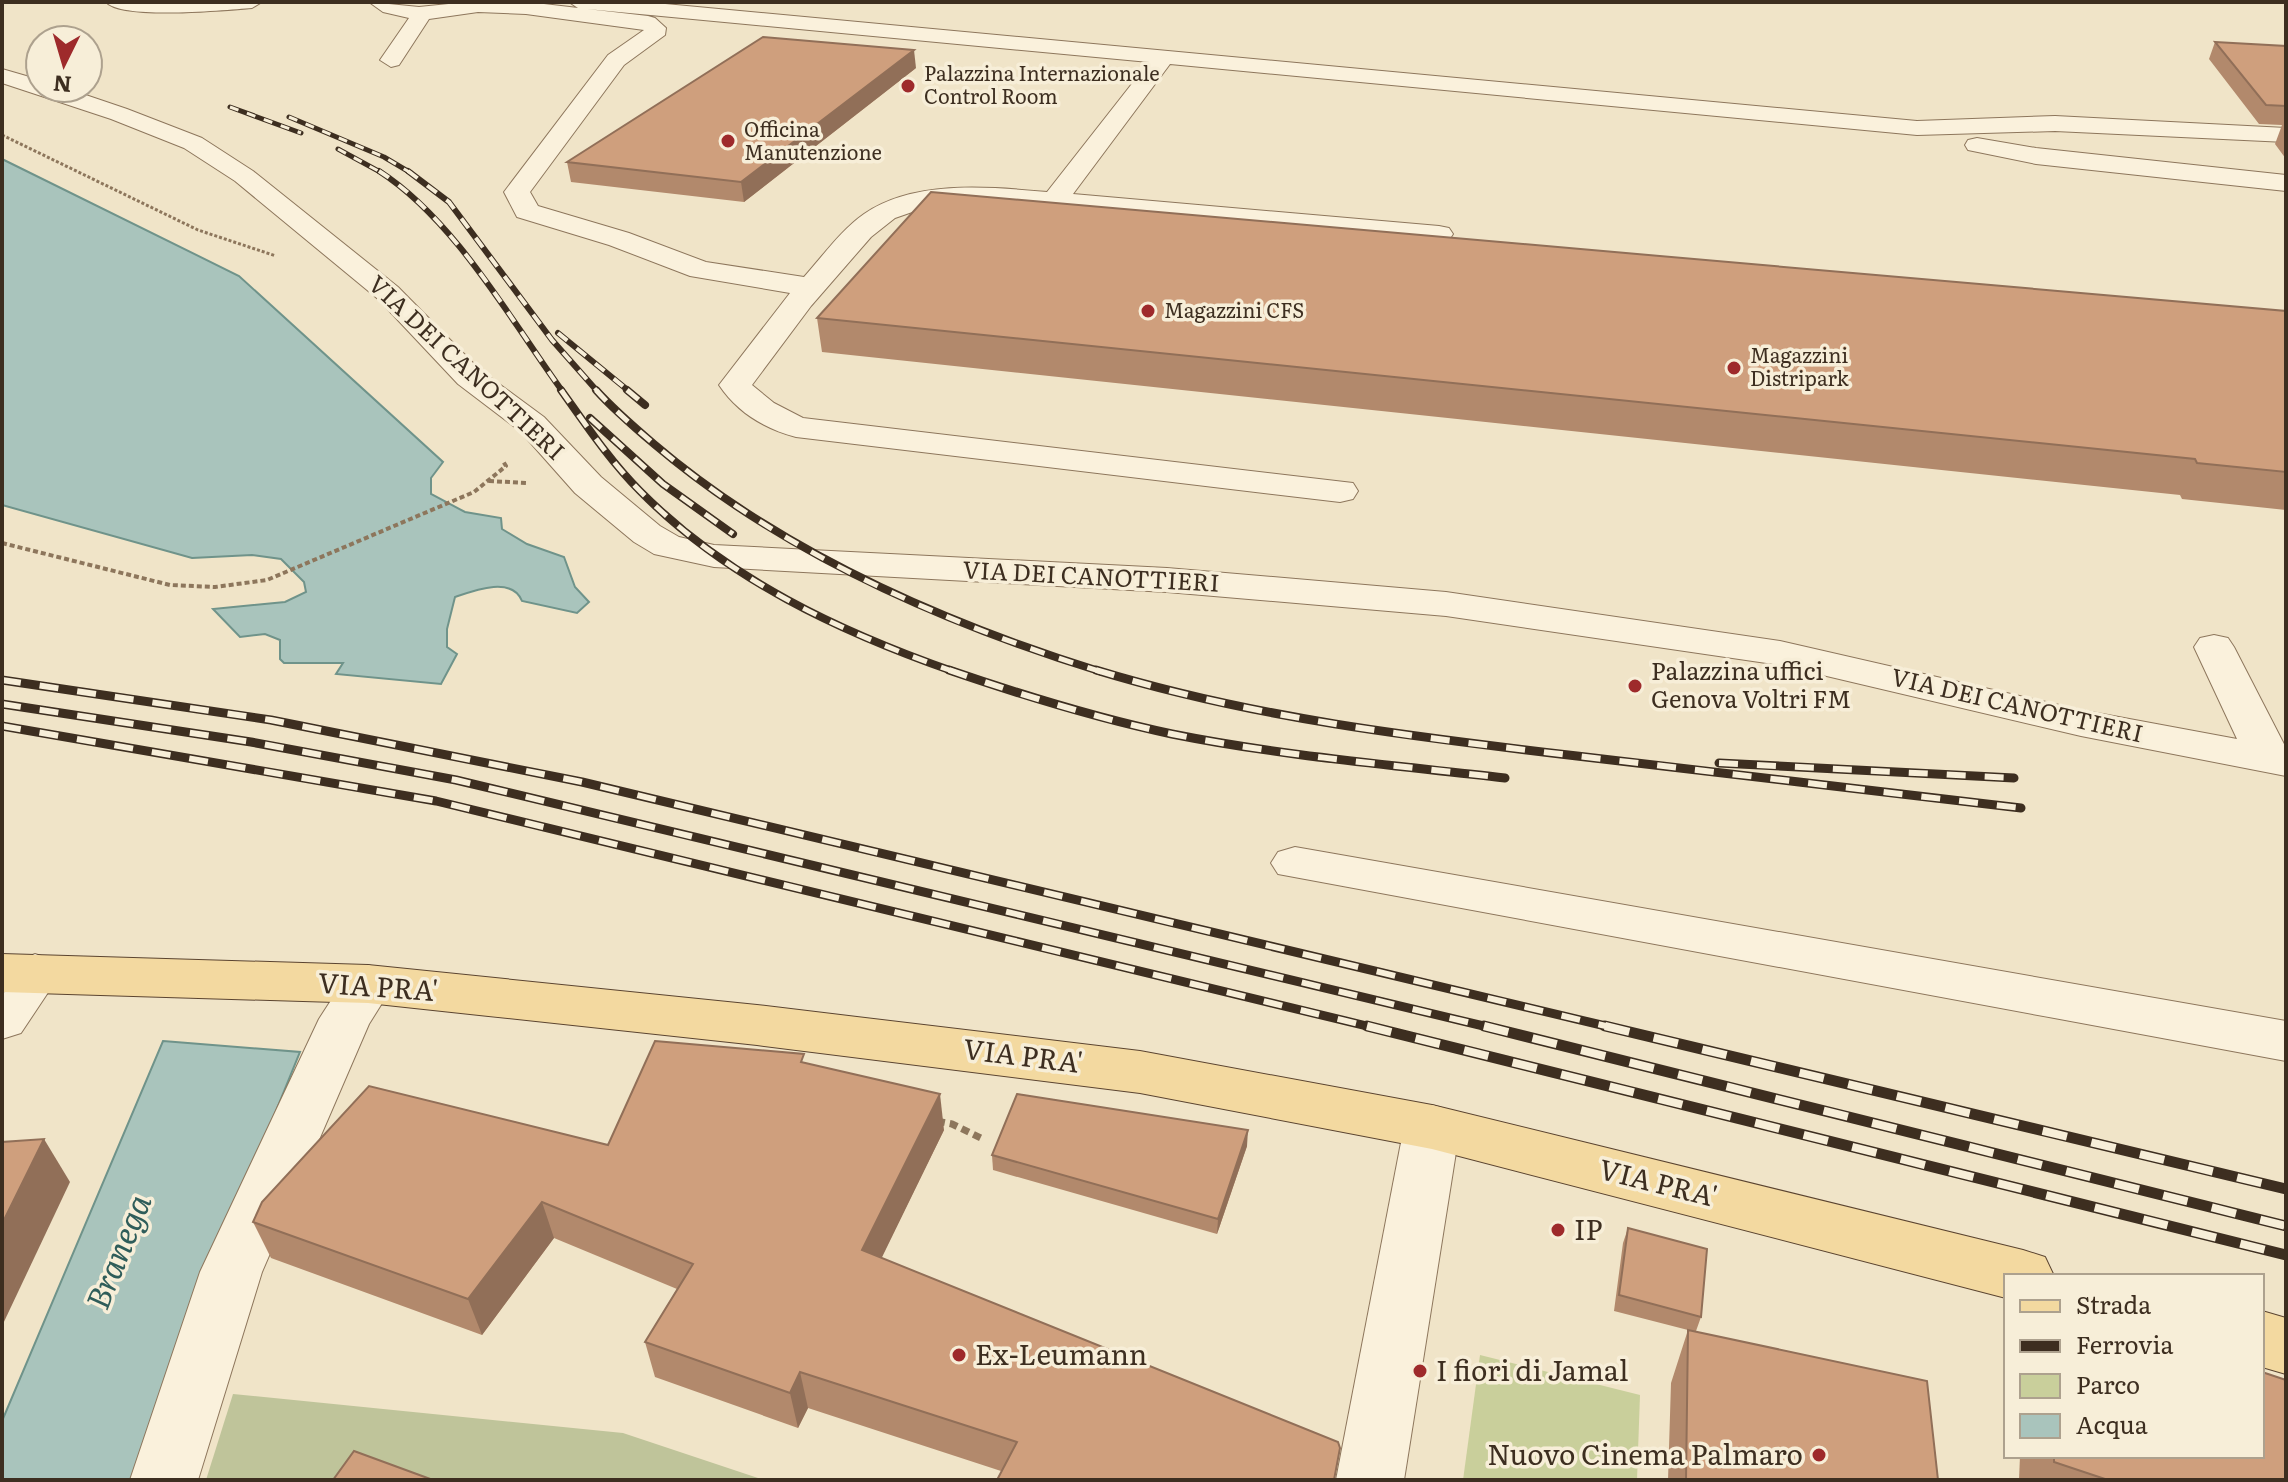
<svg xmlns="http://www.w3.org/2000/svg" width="2288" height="1482" font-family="Literata,serif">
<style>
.green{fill:#c9cf9b}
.cemetery{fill:#bfc49a}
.water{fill:#a9c4bc;stroke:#6f938a;stroke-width:2}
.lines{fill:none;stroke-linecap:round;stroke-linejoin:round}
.minor-casing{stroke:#8d765c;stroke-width:2}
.major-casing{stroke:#5b4430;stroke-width:2}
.path-far2{stroke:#8d765c;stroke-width:3;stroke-dasharray:3 2;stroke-linecap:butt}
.path-far1{stroke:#8d765c;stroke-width:4;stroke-dasharray:5 3;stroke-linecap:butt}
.path{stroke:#8d765c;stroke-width:7;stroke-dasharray:8 5;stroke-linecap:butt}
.minor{fill:#faf1dc;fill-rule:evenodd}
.major{fill:#f3d9a0;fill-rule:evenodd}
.rail-far4-casing{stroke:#3d2e20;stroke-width:5}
.rail-far3-casing{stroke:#3d2e20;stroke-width:6}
.rail-far2-casing{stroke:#3d2e20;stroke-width:8}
.rail-far1-casing{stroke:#3d2e20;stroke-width:9}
.rail-casing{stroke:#3d2e20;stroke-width:11}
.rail-far4{stroke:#f7eed8;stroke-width:3;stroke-dasharray:9;stroke-linecap:butt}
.rail-far3{stroke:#f7eed8;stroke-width:4;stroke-dasharray:12;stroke-linecap:butt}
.rail-far2{stroke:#f7eed8;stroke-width:5;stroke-dasharray:15;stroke-linecap:butt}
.rail-far1{stroke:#f7eed8;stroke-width:6;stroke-dasharray:19;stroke-linecap:butt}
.rail{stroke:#f7eed8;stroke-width:8;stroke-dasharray:25;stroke-linecap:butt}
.wall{fill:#b2896c}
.shaded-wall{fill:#916f58}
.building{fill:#cf9f7d;stroke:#916f58;stroke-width:2}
.poi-dot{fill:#9e2a2b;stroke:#f7eed8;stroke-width:3}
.labels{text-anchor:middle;stroke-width:7;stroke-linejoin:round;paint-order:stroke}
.far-poi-label{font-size:20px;fill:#3d2e20;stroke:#f7eed8;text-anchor:start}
.street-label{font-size:24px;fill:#3d2e20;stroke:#f7eed8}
.poi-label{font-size:24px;fill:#3d2e20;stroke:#f7eed8;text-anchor:start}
.near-street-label{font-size:28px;fill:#3d2e20;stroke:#f7eed8}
.near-poi-label{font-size:28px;fill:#3d2e20;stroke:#f7eed8;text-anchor:start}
.near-water-label{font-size:32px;font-style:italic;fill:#2f5d5a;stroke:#f7eed8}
</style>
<rect width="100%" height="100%" fill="#f0e4c8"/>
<path class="green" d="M1480,1355L1640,1395L1637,1480H1463Z"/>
<path class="cemetery" d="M233,1394L623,1433L764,1480H206Z"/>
<g class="water">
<path d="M2,159L239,276L443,462L431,478V494L465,512L501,518L502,529L527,544L564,557L575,587L589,602L577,613L522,601C512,576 475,590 455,597L447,629V647L457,654L441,684L336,674L343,663H284L280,659V640L265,634L240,637L213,609L285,602L306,592L304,582L281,559L252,555L192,558L2,505Z"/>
<path d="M163,1041L300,1052L207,1281L138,1480H2V1421Z"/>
</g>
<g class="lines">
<defs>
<g id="minor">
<path d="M106,2H262L252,8C225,10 122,20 106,2Z"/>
<path d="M369,2L419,7L468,2H527L578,8L569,2H644L1917,121L2055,116L2286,128V142L2055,131L1917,135L1170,64L1073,194L1439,226L1449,228L1453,234L1449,240L1439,242L997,204L918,210L895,218L871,237L811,306L752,385L774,403L803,418L1353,483L1358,491L1353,499L1340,502L796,437C765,429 737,412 719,385L790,293L690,276L609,245L517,217L504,192L608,55L644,30L526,14L478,12L429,19L399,65L391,67L380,60L409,18L383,12ZM587,9L1149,62L1047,192C989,187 915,179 864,214C841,230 822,257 804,277L706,262L629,233L538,206L530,192L624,65L665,35L666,28L655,18L648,16Z"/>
<path d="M2,69L40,80V88H65L127,109L202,138L253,171L398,287L480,370L544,417L601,477L660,526L679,537L714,545L1167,568L1446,592L1780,641L2081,710L2237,739L2194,647L2200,638L2214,635L2228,638L2234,647L2286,748V776L2081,736L1780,665L1446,616L1167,592L714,567L654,554L634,542L575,493L520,431L458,384L378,299L235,181L184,148L111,119L2,83Z"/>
<path d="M1977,138L2036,148L2286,175V191L2036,164L1968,150L1965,145L1968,140Z"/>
<path d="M1295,847L2286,1021V1061L1278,874L1271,863L1278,852Z"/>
<path d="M35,954L53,960L61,973L21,1033L2,1039C2,1000 0,968 35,954Z"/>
<path d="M368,965L386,971L394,984L369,1024L262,1272L198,1480H130L200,1272L319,1019L350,971Z"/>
<path d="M1432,1105L1452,1111L1460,1127L1404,1480H1336L1404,1127L1412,1111Z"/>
</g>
<g id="major">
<path d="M2,954L368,965L757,1005L1140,1051L1432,1105L2023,1250L2045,1257L2054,1276H2006V1298L1432,1149L1140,1093L757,1045L368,1003L2,992Z"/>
<path d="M2262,1311L2286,1318V1374L2262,1367Z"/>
</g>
</defs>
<use href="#minor" class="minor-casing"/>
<use href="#major" class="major-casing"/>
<path class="path-far2" d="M2,135L198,230L276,256"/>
<g class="path-far1">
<path d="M489,481L527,483"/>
<path d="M2,543L170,585L215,587L267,580L474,492L506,466L503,461"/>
</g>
<path class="path" d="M937,1121L952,1124L981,1138"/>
<use href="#minor" class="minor"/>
<use href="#major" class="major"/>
<defs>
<g id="rail-far4">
<path d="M230,107L301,133"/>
<path d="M289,117L384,157L411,173"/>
<path d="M338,149L382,173"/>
</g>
<g id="rail-far3">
<path d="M379,171C455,220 510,319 563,392"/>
<path d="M408,171L449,202L552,340L598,392"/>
<path d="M558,333L630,392"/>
</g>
<g id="rail-far2">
<path d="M561,390C586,425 610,461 640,491C727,579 840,632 955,672"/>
<path d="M596,390C614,410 634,427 654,444C782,553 943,623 1102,672"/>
<path d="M627,390L645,405"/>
<path d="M590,418L663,484L733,534"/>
</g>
<g id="rail-far1">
<path d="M949,670C1022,695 1096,718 1172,734C1282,756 1394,765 1505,778"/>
<path d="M1096,670C1253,718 1415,737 1577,756C1725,773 1873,791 2021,808"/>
<path d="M2,680L271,720L582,782L1614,1028"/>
<path d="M2,704L251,742L456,780L1492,1028"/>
<path d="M2,726L436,801L1375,1028"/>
<path d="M1719,763L2014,778"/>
</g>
<g id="rail">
<path d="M1367,1026L2286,1255"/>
<path d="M1484,1026L2286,1226"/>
<path d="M1605,1026L2286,1189"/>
</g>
</defs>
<use href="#rail-far4" class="rail-far4-casing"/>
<use href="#rail-far3" class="rail-far3-casing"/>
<use href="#rail-far2" class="rail-far2-casing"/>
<use href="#rail-far1" class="rail-far1-casing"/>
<use href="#rail" class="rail-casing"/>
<use href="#rail-far4" class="rail-far4"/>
<use href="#rail-far3" class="rail-far3"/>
<use href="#rail-far2" class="rail-far2"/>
<use href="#rail-far1" class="rail-far1"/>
<use href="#rail" class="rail"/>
</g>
<g class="wall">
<path d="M2215,42L2286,46V159L2275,144L2282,125L2259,124L2209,59Z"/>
<path d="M916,68L744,202L571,182L567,162Z"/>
<path d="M2286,311V510L2182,499L2180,495L822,352L817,318Z"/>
<path d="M805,1063L944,1130L881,1258L1338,1442L1001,1471L808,1408L798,1428L655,1377L645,1342L677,1289L554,1238L482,1335L271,1258L253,1222L608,1145Z"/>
<path d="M1247,1146L1217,1234L993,1170L992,1155Z"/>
<path d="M1628,1228L1701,1317L1696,1331L1938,1480H1668L1671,1383L1688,1330L1614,1311L1623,1243Z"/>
<path d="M2020,1456H2262L2286,1480H2019Z"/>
</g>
<g class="shaded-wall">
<path d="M914,50L916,68L744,202L741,182Z"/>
<path d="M940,1094L944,1130L868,1286L862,1250Z"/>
<path d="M1248,1130L1247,1146L1217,1234L1218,1219Z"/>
<path d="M44,1139L70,1182L2,1326V1224Z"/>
<path d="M542,1202L554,1238L482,1335L468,1299Z"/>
<path d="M800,1372L808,1408L798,1428L790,1393Z"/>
</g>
<g class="building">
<path d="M763,37L914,50L741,182L567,162Z"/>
<path d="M2215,42L2286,46V106L2266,105Z"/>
<path d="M931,192L2286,311V472L2197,463L2195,459L817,318Z"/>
<path d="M655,1041L804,1054L801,1062L940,1094L862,1250L1338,1442L1340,1448L1334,1480H997L1017,1442L800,1372L790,1393L645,1342L693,1264L542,1202L468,1299L253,1222L262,1202L369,1086L608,1145Z"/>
<path d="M1017,1094L1248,1130L1218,1219L992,1155Z"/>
<path d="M44,1139L2,1224V1142Z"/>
<path d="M1628,1228L1707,1249L1701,1317L1619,1295Z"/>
<path d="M1688,1330L1927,1381L1938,1480H1686Z"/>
<path d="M2262,1372L2286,1380V1480H2108L2054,1462V1456H2262Z"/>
<path d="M354,1451L433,1480H333Z"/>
</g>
<g class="poi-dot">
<circle cx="908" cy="86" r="8"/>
<circle cx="728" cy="141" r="8"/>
<circle cx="1148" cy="311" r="8"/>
<circle cx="1734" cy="368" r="8"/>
<circle cx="1635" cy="686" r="8"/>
<circle cx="1558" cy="1230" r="8"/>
<circle cx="959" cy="1355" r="8"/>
<circle cx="1420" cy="1371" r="8"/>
<circle cx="1819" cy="1455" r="8"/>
</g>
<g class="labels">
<g class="far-poi-label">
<text x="924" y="81">Palazzina Internazionale<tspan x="924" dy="23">Control Room</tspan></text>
<text x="744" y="137">Officina<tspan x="744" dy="23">Manutenzione</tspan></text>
<text x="1164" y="318">Magazzini CFS</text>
<text x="1750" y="363">Magazzini<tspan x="1750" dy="23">Distripark</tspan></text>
</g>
<g class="street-label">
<text transform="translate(466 368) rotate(43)" y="8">VIA DEI CANOTTIERI</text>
<text transform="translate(1091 577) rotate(3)" y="8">VIA DEI CANOTTIERI</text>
<text transform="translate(2017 706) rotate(13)" y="8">VIA DEI CANOTTIERI</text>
</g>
<g class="poi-label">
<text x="1651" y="680">Palazzina uffici<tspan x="1651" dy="28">Genova Voltri FM</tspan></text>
</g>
<g class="near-street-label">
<text transform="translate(378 987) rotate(4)" y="10">VIA PRA'</text>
<text transform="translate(1023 1056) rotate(7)" y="10">VIA PRA'</text>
<text transform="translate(1658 1183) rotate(14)" y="10">VIA PRA'</text>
</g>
<g class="near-poi-label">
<text x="1574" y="1240">IP</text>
<text x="975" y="1365">Ex-Leumann</text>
<text x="1436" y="1381">I fiori di Jamal</text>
<text x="1803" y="1465" text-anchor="end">Nuovo Cinema Palmaro</text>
</g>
<g class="near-water-label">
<text transform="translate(119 1252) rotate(-68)" y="11">Branega</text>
</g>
</g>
<rect width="2288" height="1482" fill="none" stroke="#3d2e20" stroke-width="8"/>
<rect x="2004" y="1274" width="260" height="184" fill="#f7eed8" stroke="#ada18e" stroke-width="2"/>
<rect x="2020" y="1300" width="40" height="12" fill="#f3d9a0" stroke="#ada18e" stroke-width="2"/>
<text x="2076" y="1314" font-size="24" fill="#3d2e20">Strada</text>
<rect x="2020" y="1340" width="40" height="12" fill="#3d2e20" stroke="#ada18e" stroke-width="2"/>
<text x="2076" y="1354" font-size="24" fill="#3d2e20">Ferrovia</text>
<rect x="2020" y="1374" width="40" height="24" fill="#c9cf9b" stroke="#ada18e" stroke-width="2"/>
<text x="2076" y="1394" font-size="24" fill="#3d2e20">Parco</text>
<rect x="2020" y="1414" width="40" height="24" fill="#a9c4bc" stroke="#ada18e" stroke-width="2"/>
<text x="2076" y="1434" font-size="24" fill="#3d2e20">Acqua</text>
<g transform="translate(64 64) rotate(185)"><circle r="38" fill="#f7eed8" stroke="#ada18e" stroke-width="2"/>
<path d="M0-6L14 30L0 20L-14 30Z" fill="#9e2a2b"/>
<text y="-12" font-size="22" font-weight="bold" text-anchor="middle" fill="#3d2e20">N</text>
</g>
</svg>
